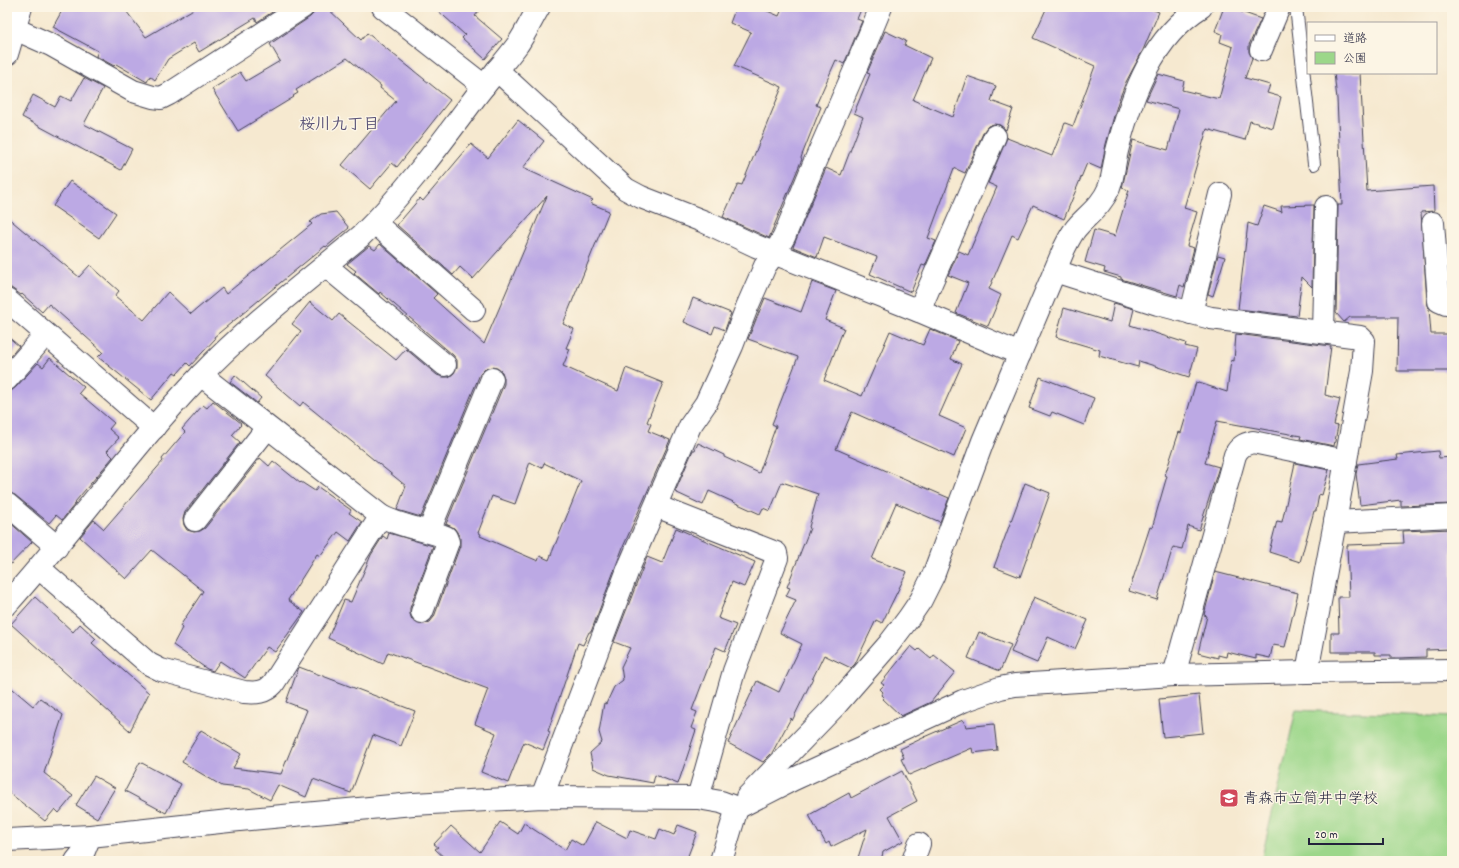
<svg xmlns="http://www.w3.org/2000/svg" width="1459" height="868" font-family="Dekko,'Klee One',sans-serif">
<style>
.green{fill:#9cd78a;stroke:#5f7c62}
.building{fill:#bca9e4;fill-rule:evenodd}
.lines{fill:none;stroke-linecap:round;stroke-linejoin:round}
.service-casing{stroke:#424051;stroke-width:14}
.minor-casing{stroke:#424051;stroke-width:24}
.tertiary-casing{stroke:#424051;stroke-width:24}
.service{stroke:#fff;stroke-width:12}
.minor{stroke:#fff;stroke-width:22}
.tertiary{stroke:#fff;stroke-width:22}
.labels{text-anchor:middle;stroke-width:3;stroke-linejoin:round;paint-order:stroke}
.poi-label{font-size:15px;fill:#22223b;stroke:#fcf5e5;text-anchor:start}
.neighbourhood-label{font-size:16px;font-weight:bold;fill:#585176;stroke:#fcf5e5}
</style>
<rect width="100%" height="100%" fill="#fcf5e5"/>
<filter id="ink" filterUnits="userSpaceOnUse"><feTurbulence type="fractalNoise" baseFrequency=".025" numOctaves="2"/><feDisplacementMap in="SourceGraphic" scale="8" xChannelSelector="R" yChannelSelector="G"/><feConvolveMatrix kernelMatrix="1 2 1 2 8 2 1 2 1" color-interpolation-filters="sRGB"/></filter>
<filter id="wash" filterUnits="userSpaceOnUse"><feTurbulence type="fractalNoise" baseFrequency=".012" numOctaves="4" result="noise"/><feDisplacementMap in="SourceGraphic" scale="16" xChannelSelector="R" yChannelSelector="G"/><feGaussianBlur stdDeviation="0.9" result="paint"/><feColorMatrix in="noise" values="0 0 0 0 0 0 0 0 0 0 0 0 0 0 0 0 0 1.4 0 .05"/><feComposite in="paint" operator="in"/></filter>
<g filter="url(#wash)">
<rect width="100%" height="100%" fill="#f6e9d0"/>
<path class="green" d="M1296,710L1452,717V861H1261Z"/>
<g id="blocks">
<g class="building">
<path d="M64,7H123L146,37L197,7H280L257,22L255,18L199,52L194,43L168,59L155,80L150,76L147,82L116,64L114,66L96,56L98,51L53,27Z"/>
<path d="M315,7H326L361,40L367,33L450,100L397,167L392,163L370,189L342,165L396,101L380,88L381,86L347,58L296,90L298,93L293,96L294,97L238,131L212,89L240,72L246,81L280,61L270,44L310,17L314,13Z"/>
<path d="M434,7H482L475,16L502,39L485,59L462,38L465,35Z"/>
<path d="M736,7H758L779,16L783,7H862L857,19L862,21L844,64L836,60L816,105L821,107L802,155L801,158L802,159L769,238L723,217L738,184L742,185L782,87L734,66L751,32L730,23Z"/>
<path d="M1047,7H1146L1159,12L1143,50L1126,82L1118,102L1106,144L1101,169L1087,163L1064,219L1033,205L1018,238L1012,235L989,289L1001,295L988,326L956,313L968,283L948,275L959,251L968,255L997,187L988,183L1007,138L1052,156L1065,123L1073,126L1095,66L1033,38Z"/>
<path d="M1224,7H1228L1261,19L1249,45V52L1252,58L1245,78L1270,85L1267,93L1281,97L1273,128L1250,121L1245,140L1207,129L1184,208L1197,212L1187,246L1194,248L1184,287L1180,285L1177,296L1121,279V277L1104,272L1105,268L1085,262L1094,230L1115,236L1129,190L1122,188L1133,140L1168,150L1179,109L1146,100L1158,74L1184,81L1182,90L1219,99L1233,47L1220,42L1222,34L1215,31Z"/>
<path d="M885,31L906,41L904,45L931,58L913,100L953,117L967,76L996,86L991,101L1013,109L1006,130L1000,125L994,124L988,126L984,131L965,173L954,168L928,238L936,241L925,266L922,265L911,292L870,274L877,257L824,237L817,257L793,247L826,168L841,175L863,117L854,113L870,74L867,73Z"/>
<path d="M1334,73H1360L1367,191L1433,186L1434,211L1421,212L1427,302L1429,309L1431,334H1452V371H1397L1398,317H1350L1344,322L1336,313L1338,205H1342L1337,99Z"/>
<path d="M84,78L103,88L84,124L132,149L121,170L22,117L33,95L55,107L61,96L71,101Z"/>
<path d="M518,120L544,141L523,168L593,200L590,203L609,211L563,324L574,329L566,348L570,349L563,366L618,391L626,368L663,383L647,422L651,424L648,431L670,440L623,547L591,632H589L583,645L578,643L548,731L550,732L543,750L524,742L508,783L481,772L496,733L475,724L488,689L388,652L383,664L328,638L344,600L351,602L371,555L383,536L387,539L389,533L433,546L410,608V614L412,620L418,624H424L430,622L434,617L460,546V538L457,532L454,528L446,524L504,384V378L502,372L497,368L491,367L485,369L480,374L421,517L397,510L406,486L303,402L300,406L265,376L301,331L292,324L310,302L333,321L339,314L396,360L406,349L437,375L443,377H449L454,373L457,367V360L453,355L380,292L379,294L354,273L356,271L347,264L369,246L375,250L380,244L437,294L433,298L484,344L547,196L473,279L460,267L453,275L397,225L420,198L423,201L471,144L488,158ZM530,462L542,468L544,463L581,481L549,560L540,556L538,561L480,536L481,534L478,533L492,496L515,504Z"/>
<path d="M70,181L116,213L99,238L53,206Z"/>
<path d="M1314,205L1312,287L1302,277L1297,316L1238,309L1248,223L1257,226L1264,206L1282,212L1281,206Z"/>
<path d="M336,212L349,228L326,247L325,246L214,337L215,339L190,366L187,363L177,374L174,372L151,400L98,357L103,352L49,304L42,312L22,294L21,295L7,285V217L79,277L90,265L119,291L115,296L144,320L168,292L191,314L222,288L226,294L312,224L310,222L321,214Z"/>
<path d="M1448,254H1452V287H1450Z"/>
<path d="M1218,255L1225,257L1213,296L1208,294Z"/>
<path d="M812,282L836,291L825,320L844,328L824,380L862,396L890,331L923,345L930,329L958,341L951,359L962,364L939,416L966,428L954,457L852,412L836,449L949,498L940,522L896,503L872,559L907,572L882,623L876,620L855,664L851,668L824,655L792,721L791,718L772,753L763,762L728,743L757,681L779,692L802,644L780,633L796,600L786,596L790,588L787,587L810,528L809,527L818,494L782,482L770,511L763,508L760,514L709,491L703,505L675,492L693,450H695L698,443L724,455V457L759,473L776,426L772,424L798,357L748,339L765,298L801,312Z"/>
<path d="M693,298L731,313L725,330L715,326L712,334L684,322Z"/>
<path d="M1114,303L1134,309L1130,325L1186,343L1185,346L1197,349L1189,377L1139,361L1138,367L1099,356L1100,350L1056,337L1064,308L1110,322Z"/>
<path d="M1236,334L1331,346L1325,395L1340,399L1334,425L1338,426L1334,446L1300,439L1301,436L1217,421L1205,463L1219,467L1199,530L1188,526L1182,549L1173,547L1157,600L1129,591L1150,527L1152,528L1167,476L1165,475L1179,432L1181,433L1196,382L1227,392L1231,360L1234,361Z"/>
<path d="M7,336L19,346L7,360Z"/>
<path d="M50,358L84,387L79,393L114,423L109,429L119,438L107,451L113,457L75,502L76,503L70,510L62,520L56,515L49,523L15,495L7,492V391H11L16,387L38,363L43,367Z"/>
<path d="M235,375L261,398L257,403L230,382Z"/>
<path d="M1040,377L1094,398L1084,425L1052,412L1050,416L1029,408Z"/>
<path d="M213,401L241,423L240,424L241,425L232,435L240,442L185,512L183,519L184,525L187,530L194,532L200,531L205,528L260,458L269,466L273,461L300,483L301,482L315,491L318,487L351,510L349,513L362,522L350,541L338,532L320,556L317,554L288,600L304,612L275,652L267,647L245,678L220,661L213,671L207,669L173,645L182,628L180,626L203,591L152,550L126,579L80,537L94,520L104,529L163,461L162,459L185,432L182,429L203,405L207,408Z"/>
<path d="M1438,451L1439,458L1452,457V504L1401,506V500L1360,505L1356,474L1358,464L1398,459L1397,455Z"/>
<path d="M1295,463L1329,470L1322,495L1319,494L1316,511H1314L1300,562L1269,552L1277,521L1282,522Z"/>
<path d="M1025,483L1050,493L1020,577L994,567Z"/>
<path d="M7,520L32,542L7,568Z"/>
<path d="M676,528L755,562L744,587L732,582L718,618L736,625L725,651L716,647L692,710L697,712L691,728L696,730L678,784L655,775L653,783L609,775L593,768L590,753L602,742L599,732L604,703L606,704L614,687L623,680L621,667L630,648L614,642L647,557L662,563Z"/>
<path d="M1452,529V649L1426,650V657L1398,658H1391V655H1375V652H1331V633H1339L1338,597H1349L1347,545L1404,543L1403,531Z"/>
<path d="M1215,572L1298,593L1285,647L1273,645L1270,658L1256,655V659L1227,652L1226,657L1218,655V658L1198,653L1207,616L1204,615Z"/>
<path d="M35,597L73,632L80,624L96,639L92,643L149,693L130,731L11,624Z"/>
<path d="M1034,597L1088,620L1075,649L1048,637L1037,663L1011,652Z"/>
<path d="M979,632L1011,645L1000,671L968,658Z"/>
<path d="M911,646L917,651L919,649L931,659L934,655L955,672L931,702L901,716L882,698L883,697L881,695L883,692L880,689L884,685L881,683Z"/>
<path d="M299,667L415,711L401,746L373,735L351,793L313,779L306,797L278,785L270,800L249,789L222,786L182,762L201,730L241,754L233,768L281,774L307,710L286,702Z"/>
<path d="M7,684L33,706L40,698L63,715L44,773L73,796L59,813L55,809L45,821L7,791Z"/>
<path d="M1199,695L1203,733L1163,737L1159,699Z"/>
<path d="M963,720L966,727L994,724L997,750L973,753L972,748L909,775L901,759L904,758L900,749L925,737H924Z"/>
<path d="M140,762L181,784L166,813L125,791Z"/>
<path d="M902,771L917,801L889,816L903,841L883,852L881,861H857L867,829L831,847L829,842L826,844L820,833L819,834L809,815L849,793L851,798Z"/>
<path d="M94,776L115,788L97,818L76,805Z"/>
<path d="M500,822L518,834L524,823L565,850L571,839L583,846L596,822L627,838L630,830L656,839L660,829L674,835L678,825L697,832L686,861H448L435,849L438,847L434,844L451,826L480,852Z"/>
</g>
</g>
</g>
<g filter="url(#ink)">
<use href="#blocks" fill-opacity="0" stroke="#424051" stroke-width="1"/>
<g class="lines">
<defs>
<path id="service" d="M1296,7L1314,164"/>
<g id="minor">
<path d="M383,7L484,86"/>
<path d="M15,29L51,45L133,91L153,97L161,98L169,94L303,7"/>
<path d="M1261,50L1279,7"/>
<path d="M7,54L21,7"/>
<path d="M497,70L613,177L626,189L641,197L705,222L756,246L919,311L1020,354"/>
<path d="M375,223L474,310"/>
<path d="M1433,223L1439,301L1446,304L1452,305"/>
<path d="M326,266L445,365"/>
<path d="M1055,271L1158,304L1211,318L1360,337L1364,341L1362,371L1335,522L1307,672"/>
<path d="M7,300L154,428"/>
<path d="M919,311L995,136"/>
<path d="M1191,313L1220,194"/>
<path d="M1323,332L1326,207"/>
<path d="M201,375L381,516C401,527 424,529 446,537L448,542L422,612"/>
<path d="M7,379L46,334"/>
<path d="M7,504L57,547"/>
<path d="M656,506L776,553L777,558L734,671L698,798"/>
<path d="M195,520L267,428"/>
<path d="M1335,522L1452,516"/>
<path d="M429,531L492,379"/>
<path d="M39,568L149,664L161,670L244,692C256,693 265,693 273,684L381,516"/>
<path d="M7,604C74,530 132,447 201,375C250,324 307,281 361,236C403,195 439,146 474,99C488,80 504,63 518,44C526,32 532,19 539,7"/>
<path d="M1174,675L1235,455C1239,447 1244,444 1253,442L1346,461"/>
<path d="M542,797L629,567L690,426L706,403L732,346L747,307L765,266L774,254L784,237L813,166L854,72L881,7"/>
<path d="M747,797L835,706L889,644L908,619L921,600L933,576L983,441L1064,249C1068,241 1072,232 1078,226C1090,213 1102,205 1109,188C1114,175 1114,161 1118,147C1132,94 1153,37 1201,7"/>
<path d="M7,840L90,836L229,821L413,804L542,797L698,798L721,802L737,808L794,779L963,701L1000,688L1015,685L1174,675L1307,672L1452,670"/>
<path d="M76,861L84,851L90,836"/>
<path d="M913,861L919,844"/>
</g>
<path id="tertiary" d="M721,861L737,808"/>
</defs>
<use href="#service" class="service-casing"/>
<use href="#minor" class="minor-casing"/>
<use href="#tertiary" class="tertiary-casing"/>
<use href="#service" class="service"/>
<use href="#minor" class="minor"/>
<use href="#tertiary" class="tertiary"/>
</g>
</g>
<defs>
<symbol id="school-square" viewBox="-11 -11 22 22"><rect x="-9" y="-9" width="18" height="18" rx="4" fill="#d1495b" stroke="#fcf5e5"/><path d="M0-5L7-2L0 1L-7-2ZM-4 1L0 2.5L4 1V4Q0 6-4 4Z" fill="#fff"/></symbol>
</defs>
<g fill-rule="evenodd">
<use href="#school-square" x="1218" y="787" width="22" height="22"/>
</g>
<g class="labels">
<g class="poi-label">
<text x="1243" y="803">青森市立筒井中学校</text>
</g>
<g class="neighbourhood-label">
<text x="339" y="129">桜川九丁目</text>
</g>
</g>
<rect width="1459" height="868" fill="none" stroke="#fcf5e5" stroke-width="24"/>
<rect x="1307" y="22" width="130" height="52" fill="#fcf5e5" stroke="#a5a1a1"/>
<rect x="1315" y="35" width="20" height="6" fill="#ffffff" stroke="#a5a1a1"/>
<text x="1343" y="42" font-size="12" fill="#22223b">道路</text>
<rect x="1315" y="52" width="20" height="12" fill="#9cd78a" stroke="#a5a1a1"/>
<text x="1343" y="62" font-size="12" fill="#22223b">公園</text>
<path d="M1309 838v6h74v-6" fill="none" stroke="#22223b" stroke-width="2"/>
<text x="1315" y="838" font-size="12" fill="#22223b" stroke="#fcf5e5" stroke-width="3" paint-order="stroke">20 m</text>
</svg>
